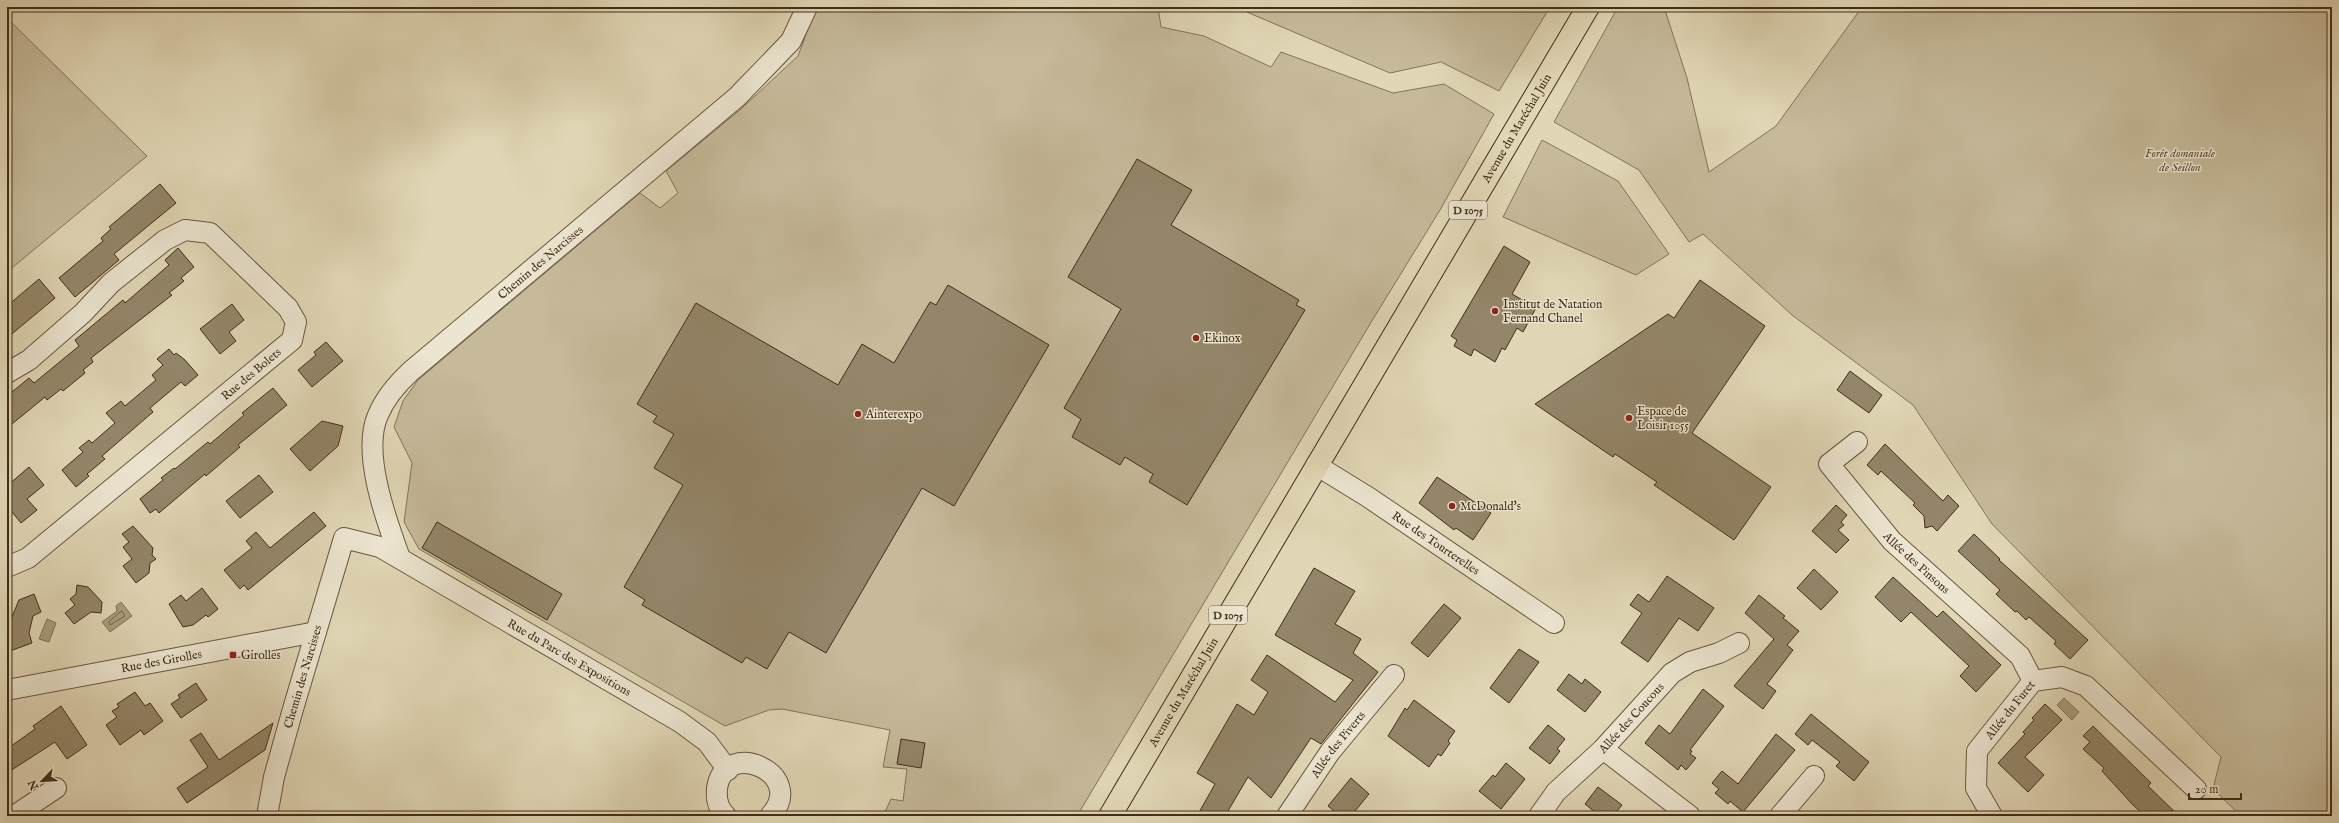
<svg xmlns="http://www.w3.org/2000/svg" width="2339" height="823" font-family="'IM FELL English',serif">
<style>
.green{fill:#c6ba9b;stroke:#84745a}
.water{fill:#ab9e80;stroke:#817156}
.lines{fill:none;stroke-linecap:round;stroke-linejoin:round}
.shore{stroke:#76664c;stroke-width:1}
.building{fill:#94866a;stroke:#412e18}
.street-casing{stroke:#695840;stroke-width:22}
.primary-casing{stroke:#412e18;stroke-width:24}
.street{stroke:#ece5d0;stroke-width:20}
.primary{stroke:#e1d7b6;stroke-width:22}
.poi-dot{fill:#8f2418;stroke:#ece5d0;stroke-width:1.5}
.labels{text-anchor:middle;stroke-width:3;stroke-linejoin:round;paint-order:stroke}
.shield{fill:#ece5d0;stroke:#74654f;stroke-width:1}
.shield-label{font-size:11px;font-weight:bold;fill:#412e18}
.street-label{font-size:12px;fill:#412e18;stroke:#ece5d0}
.park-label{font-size:12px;font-style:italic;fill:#5c4a32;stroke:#ece5d0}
.poi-label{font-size:12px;fill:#412e18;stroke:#ece5d0;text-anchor:start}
</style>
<rect width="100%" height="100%" fill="#e1d7b6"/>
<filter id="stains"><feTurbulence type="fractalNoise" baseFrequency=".005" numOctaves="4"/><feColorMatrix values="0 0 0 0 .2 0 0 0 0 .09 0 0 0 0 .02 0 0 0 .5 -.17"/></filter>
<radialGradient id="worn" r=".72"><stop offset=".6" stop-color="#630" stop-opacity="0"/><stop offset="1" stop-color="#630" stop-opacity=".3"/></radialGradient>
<g class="green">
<path d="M816,7H1158L1161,27L1204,36L1271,67L1281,52L1393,93L1444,84L1494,114L1440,210L1370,324L1077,816H883L891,799L903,801L907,769L883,767L890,730L782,709L769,710L725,726L419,549L404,522L412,463L394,427L403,401L418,380L640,193L660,208L678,193L666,171L741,109L798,56Z"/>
<path d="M1235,7H1550L1499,91L1441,62L1390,73Z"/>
<path d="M1618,7H1664L1687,78L1709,172L1776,126L1862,7H2332V816H2241L2213,789L2221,757L1992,524L1913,405L1792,315L1703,234L1689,242L1639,170L1554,122Z"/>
<path d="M7,18L147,156L7,272Z"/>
<path d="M1542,140L1618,181L1669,254L1636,275L1503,217Z"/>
</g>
<g class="water">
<path d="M121,602L132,616L110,632L102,622L117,611L116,606Z"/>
<path d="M47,619L56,623L49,642L39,639Z"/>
<path d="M2064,698L2079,712L2072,720L2057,705Z"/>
</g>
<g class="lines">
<path class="shore" d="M122,611L125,616L110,625L109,622Z"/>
</g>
<g class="building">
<path d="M1137,159L1192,190L1171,225L1299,300L1296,305L1305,310L1187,505L1149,482L1153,474L1125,457L1120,465L1072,437L1081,419L1064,408L1121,309L1068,277Z"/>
<path d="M160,184L176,203L114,254L119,260L75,297L59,278L103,241L101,238L111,229L109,227Z"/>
<path d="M1504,246L1530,262L1512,294L1536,308L1523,332L1517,328L1505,350L1502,348L1495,362L1474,349L1471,356L1454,346L1457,340L1451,336Z"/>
<path d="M178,248L194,267L181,278L184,281L169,293L172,295L91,358L93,362L83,370L85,373L63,391L61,389L47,400L45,397L7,428V396L29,378L34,383L79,346L75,340L123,300L125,303L169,265L165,260Z"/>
<path d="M39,279L55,298L7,338V306Z"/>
<path d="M1700,280L1765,326L1692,433L1771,487L1734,540L1654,485L1657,482L1615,454L1613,457L1535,404L1668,314L1674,318Z"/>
<path d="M948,285L1049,345L954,506L922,488L826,653L789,632L767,669L746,657L742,663L642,605L645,600L624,587L683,485L654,468L674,434L653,422L657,416L637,404L696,303L838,385L862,344L894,363L930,302L936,305Z"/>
<path d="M232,304L244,320L229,332L236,341L220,354L200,329Z"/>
<path d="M326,342L343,361L312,387L298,370L316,355L314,352Z"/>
<path d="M169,349L174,355L176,353L185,360L198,375L185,386L181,382L150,408L153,412L102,456L105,459L87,474L89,476L76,487L62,470L83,452L79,448L89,440L92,443L115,423L106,413L121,401L125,406L156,380L152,375L163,365L157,359Z"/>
<path d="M1850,371L1882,395L1869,413L1837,390Z"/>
<path d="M273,388L287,405L238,445L240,447L206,476L205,474L159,513L156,509L150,513L140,499L163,480L161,478L174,468L175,469L208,442L210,444L244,415L242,413Z"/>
<path d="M322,421L343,426L338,446L310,471L290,449Z"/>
<path d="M1885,444L1943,501L1948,495L1959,506L1937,531L1932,526L1925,528L1924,516L1913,505L1915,503L1881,471L1878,475L1867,465Z"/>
<path d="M29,467L44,485L27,499L37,510L21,523L7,506V486Z"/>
<path d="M259,475L273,492L240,518L226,501Z"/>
<path d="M1437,477L1491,513L1473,540L1456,528L1454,530L1419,503Z"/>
<path d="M1836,505L1847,515L1841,522L1844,525L1838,530L1849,540L1836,553L1812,531Z"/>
<path d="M314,512L326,526L248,590L244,585L240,589L224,570L252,548L246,541L256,532L270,548Z"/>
<path d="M437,522L562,594L547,620L422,548Z"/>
<path d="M133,526L153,548L152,555L156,559L150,563L149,573L136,583L123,566L132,559L123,547L129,542L122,534Z"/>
<path d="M1974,534L2000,559L1999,560L2088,640L2070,659L2054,644L2056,641L2029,617L2026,620L2017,611L2015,612L1996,594L2000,590L1958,551Z"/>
<path d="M1314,568L1355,591L1335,624L1361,639L1353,653L1378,672L1321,744L1311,738L1271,798L1248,777L1225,816H1197L1215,784L1197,773L1237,704L1254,715L1268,692L1251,680L1267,655L1335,702L1353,680L1275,635Z"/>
<path d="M1814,569L1838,592L1821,610L1797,588Z"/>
<path d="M1667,576L1714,608L1698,631L1679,618L1648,662L1621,643L1642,613L1630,605L1638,594L1649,602Z"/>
<path d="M1893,577L1937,617L1943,611L2001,665L1976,692L1960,676L1969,666L1911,612L1901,622L1875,597Z"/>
<path d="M77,585L88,587L102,602L101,613L91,612L74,624L65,613L75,605L70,599L76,594Z"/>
<path d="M202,588L218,609L208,617L206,615L193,625L183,627L169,604L181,595L186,601Z"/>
<path d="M34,594L41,612L33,616L29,633L32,643L10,651L7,642V629L19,600Z"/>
<path d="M1759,595L1785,616L1783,618L1799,631L1787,645L1793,650L1767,684L1776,691L1763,709L1734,686L1774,639L1745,613Z"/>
<path d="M1444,604L1461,618L1428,657L1411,643Z"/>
<path d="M1519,649L1539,662L1509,703L1490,688Z"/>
<path d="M1569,674L1582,684L1585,679L1601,692L1585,712L1557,690Z"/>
<path d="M196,683L207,700L181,718L171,704L180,698L178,695Z"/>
<path d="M1703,689L1724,706L1690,750L1692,751L1690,754L1696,758L1686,770L1681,765L1678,770L1645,743L1659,725L1670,734Z"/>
<path d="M135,692L145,706L150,703L163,721L144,735L141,730L120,745L106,725L117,717L112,711L119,707L117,704Z"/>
<path d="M1414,700L1455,731L1448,741L1450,743L1441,756L1438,754L1429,767L1388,736L1405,708L1407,710Z"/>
<path d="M2045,704L2062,720L2025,757L2044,775L2028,792L1998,763L2025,734L2023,732L2034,720L2032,718Z"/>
<path d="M61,706L87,745L67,759L55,742L7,773V749L35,729L33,726Z"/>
<path d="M1811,714L1869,762L1854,781L1836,766L1840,762L1812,740L1808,745L1795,734Z"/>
<path d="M273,723L265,750L187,803L177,788L208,767L190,740L201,733L219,760Z"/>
<path d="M1548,725L1565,739L1557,749L1560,751L1550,764L1529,748Z"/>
<path d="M2093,726L2151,783L2148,786L2179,816H2145L2132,804L2102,771L2104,768L2083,749L2090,742L2083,736Z"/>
<path d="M1776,734L1795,750L1743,812L1730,801L1728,804L1715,793L1719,789L1712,783L1722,771L1738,784Z"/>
<path d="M901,739L925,743L921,768L897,764Z"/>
<path d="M1506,763L1525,779L1501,809L1479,791L1493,775L1495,777Z"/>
<path d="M1351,778L1369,794L1351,816H1329L1333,810L1328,806Z"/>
<path d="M1598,787L1622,805L1613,816H1600L1585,804Z"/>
</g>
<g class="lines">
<defs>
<g id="street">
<path d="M7,373L29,360L83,313L111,283L165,240L185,230L210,233L288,308L296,322L292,340L28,558L7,567"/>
<path id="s1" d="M1857,442L1829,464L1892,541L2020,656L2033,681"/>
<path id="s2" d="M1316,465L1368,497L1554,623"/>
<path id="s3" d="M400,558C387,522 361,453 378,415C385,398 397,384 411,371L737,97L791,41L807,7"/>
<path id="s4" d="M7,690L316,632"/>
<path d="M1603,749L1690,816"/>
<path d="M14,816L56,788"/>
<path id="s5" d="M267,816L274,777L293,709L344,538L380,547L680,722L707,742L728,770"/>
<path d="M726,816C718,809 716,798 717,788C725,736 809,775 770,816"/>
<path id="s6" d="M1287,816L1330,752L1394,675"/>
<path id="s7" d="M1539,816L1556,792L1603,749L1672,673L1690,662L1719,653L1739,643"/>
<path d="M1780,816L1814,776"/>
<path id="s8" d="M1992,816L1976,788L1977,751L2033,681L2062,677L2086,686L2196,789"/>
</g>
<g id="primary">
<path id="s9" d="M1110,816L1588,7"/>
</g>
</defs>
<use href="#street" class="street-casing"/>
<use href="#primary" class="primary-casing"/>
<use href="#street" class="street"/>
<use href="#primary" class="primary"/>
</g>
<g class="poi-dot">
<circle cx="1495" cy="311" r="4"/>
<circle cx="1196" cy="338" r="4"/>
<circle cx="858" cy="414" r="4"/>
<circle cx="1629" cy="418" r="4"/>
<circle cx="1452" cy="506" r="4"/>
<rect x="229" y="651" width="8" height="8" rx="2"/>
</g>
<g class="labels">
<g class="shield">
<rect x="1449" y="201" width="38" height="18" rx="3"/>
<rect x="1209" y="606" width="38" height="18" rx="3"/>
</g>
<g class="shield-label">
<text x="1468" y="214">D 1075</text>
<text x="1228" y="619">D 1075</text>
</g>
<g class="street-label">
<text dy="4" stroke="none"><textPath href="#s9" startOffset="799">Avenue du Maréchal Juin</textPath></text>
<text dy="4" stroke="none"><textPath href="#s3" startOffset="372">Chemin des Narcisses</textPath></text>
<text transform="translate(251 374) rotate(-40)" y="4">Rue des Bolets</text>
<text dy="4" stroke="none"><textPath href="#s2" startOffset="143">Rue des Tourterelles</textPath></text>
<text dy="4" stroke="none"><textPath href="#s1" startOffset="168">Allée des Pinsons</textPath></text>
<text dy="4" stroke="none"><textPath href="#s5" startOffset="545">Rue du Parc des Expositions</textPath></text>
<text dy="4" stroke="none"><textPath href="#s4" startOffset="157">Rue des Girolles</textPath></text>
<text dy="4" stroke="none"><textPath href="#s5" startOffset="144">Chemin des Narcisses</textPath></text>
<text dy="4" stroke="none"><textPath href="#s9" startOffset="144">Avenue du Maréchal Juin</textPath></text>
<text dy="4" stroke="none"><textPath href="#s8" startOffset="122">Allée du Furet</textPath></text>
<text dy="4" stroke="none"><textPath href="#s7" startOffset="135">Allée des Coucous</textPath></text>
<text dy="4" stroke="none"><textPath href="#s6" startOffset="88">Allée des Piverts</textPath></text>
</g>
<g class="park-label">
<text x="2180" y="157">Forêt domaniale<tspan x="2180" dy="14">de Seillon</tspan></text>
</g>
<g class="poi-label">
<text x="1503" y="308">Institut de Natation<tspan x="1503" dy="14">Fernand Chanel</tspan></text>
<text x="1204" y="342">Ekinox</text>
<text x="1637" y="415">Espace de<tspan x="1637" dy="14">Loisir 1055</tspan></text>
<text x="866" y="418">Ainterexpo</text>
<text x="1460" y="510">McDonald's</text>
<text x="241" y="659">Girolles</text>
</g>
</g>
<rect width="2339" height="823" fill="none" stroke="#e1d7b6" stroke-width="24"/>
<rect x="8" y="8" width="2323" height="807" fill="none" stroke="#412e18" stroke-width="2"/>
<rect x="12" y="12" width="2315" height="799" fill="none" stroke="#412e18"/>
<g transform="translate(42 781) rotate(245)" stroke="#ece5d0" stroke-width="3" paint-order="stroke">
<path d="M0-3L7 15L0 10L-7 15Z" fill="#412e18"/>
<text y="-6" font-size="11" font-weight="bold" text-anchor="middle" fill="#412e18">N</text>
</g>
<path d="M2189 793v6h52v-6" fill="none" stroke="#412e18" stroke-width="2"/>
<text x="2195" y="793" font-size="12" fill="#412e18" stroke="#ece5d0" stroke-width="3" paint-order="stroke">20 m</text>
<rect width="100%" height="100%" filter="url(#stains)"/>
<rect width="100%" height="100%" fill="url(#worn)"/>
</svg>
